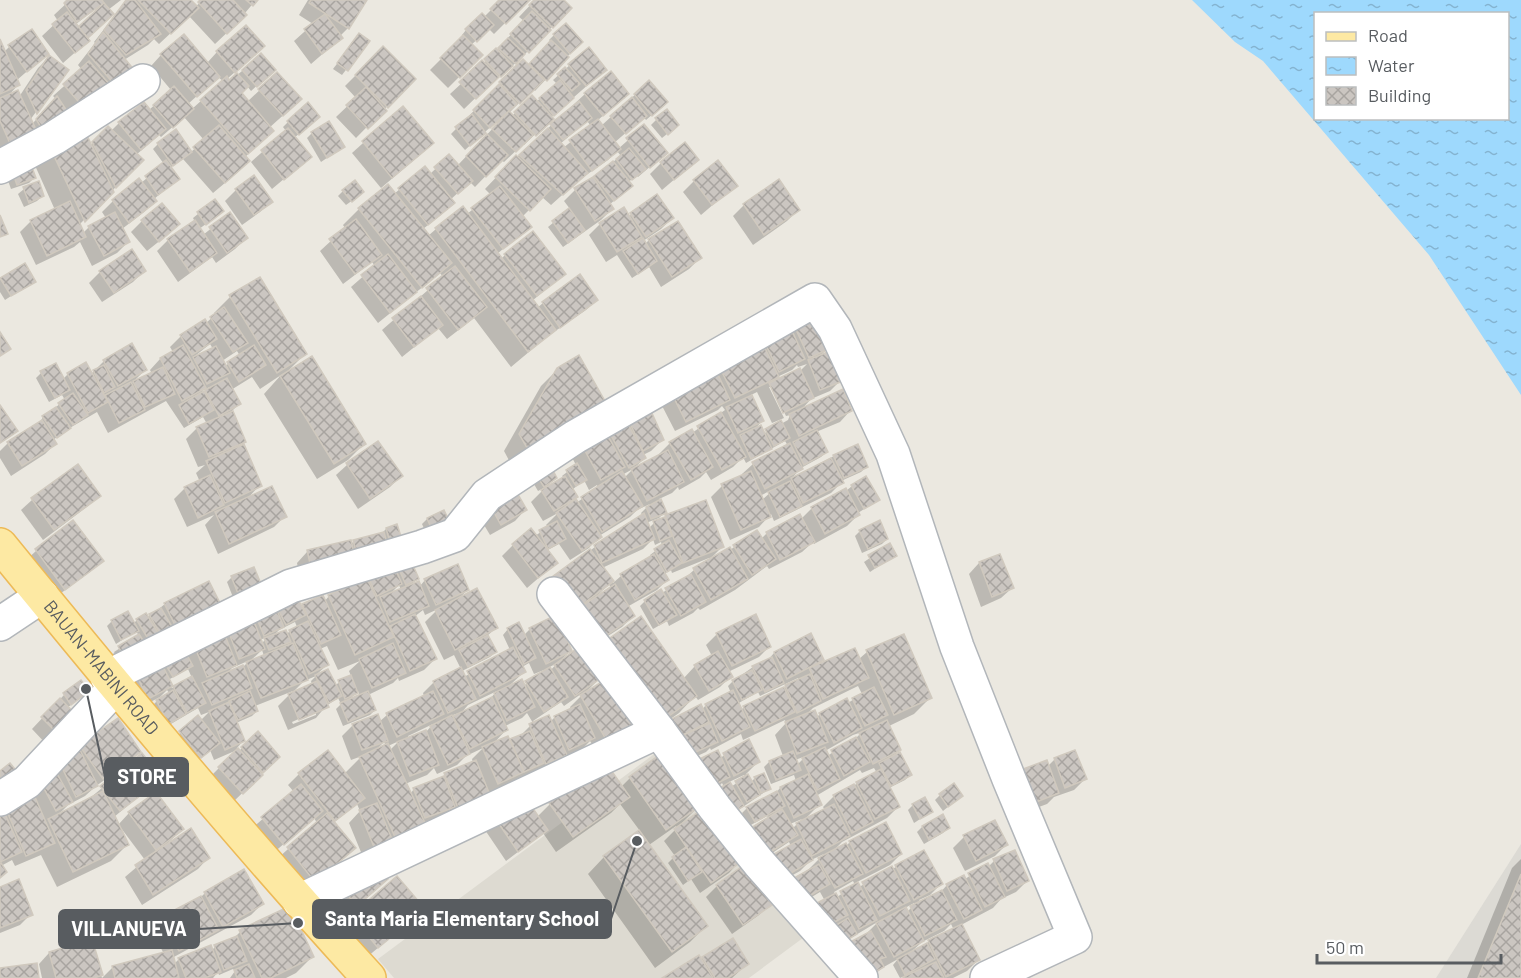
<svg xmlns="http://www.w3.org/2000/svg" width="1521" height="978" font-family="Barlow,sans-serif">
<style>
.industrial{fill:#dcdad4}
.education{fill:#dddad1}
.water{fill:url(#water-ripples);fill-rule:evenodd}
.shadow{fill:#0003;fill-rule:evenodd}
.building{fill:url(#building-cross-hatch);stroke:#d0c9be;stroke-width:1.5}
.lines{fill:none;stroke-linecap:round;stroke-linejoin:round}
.minor-casing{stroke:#b2b6ba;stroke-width:36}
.major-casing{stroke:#edba57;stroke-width:36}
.minor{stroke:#fff;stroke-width:33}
.major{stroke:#fde9a3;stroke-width:33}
.labels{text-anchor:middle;stroke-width:5;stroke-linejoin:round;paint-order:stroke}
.street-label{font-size:18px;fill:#585c60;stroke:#fff}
.leader{fill:none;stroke:#585c60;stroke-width:2}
.callout-dot{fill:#585c60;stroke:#fff;stroke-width:2}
.callout{fill:#585c60;stroke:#585c60;stroke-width:2}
.callout-label{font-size:20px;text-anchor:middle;font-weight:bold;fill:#fff}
</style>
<defs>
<pattern id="water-ripples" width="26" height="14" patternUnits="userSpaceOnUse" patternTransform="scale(1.5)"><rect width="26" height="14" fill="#9ed9fd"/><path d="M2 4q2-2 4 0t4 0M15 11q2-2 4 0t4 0" fill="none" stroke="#84b3d0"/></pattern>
<pattern id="building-cross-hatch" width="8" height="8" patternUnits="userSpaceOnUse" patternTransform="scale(1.5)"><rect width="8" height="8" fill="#cbc6c1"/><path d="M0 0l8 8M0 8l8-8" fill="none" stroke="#a8a4a0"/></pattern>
</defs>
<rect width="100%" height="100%" fill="#ebe8e0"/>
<path class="industrial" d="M1521,844V978H1436Z"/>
<path class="education" d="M665,746L807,935L749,978H394L378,959Z"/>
<path class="water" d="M1192,0H1521V395L1429,255L1263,61L1235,42ZM1316,14H1508V118H1316Z"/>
<g class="shadow">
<path d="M70,0H121L108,10L112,15L85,38L88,41L63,63L42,36L58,21L54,15ZM96,8L98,10L78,29L75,25Z"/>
<path d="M127,0H189L195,7L203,0H256L234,26L215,44L189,16L159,44L154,39L148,45L124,60L109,101L0,155V42L4,52L9,47L47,54L17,80L19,84L8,96L19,97L38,68L49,57L67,70L30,120L32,124L56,99L53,96L82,70L78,65L95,43L94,42Z"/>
<path d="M308,0H366L348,28L339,37L341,38L311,64L294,41L313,24L299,15Z"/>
<path d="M501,0H528L494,34L489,29L471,45L481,55L448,88L430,70L463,37L462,35L466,30L484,17Z"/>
<path d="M535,0H561L552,27L517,62L494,80L464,109L450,94L501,47L500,46L524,21L519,17Z"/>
<path d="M359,35L368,41L342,75L333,69Z"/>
<path d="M554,35L581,42L535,91L533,89L509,113L512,116L531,97L536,102L557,84L553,80L588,49L605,70L550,118L551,119L524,145L523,144L504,162L501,160L475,187L470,182L450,200L442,214L423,229L428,236L436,229L467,214L491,195L485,189L505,168L585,94L610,73L627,94L597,121L601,126L649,82L661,107L646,120L644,117L614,143L618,149L644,126L666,153L638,177L637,176L628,182L631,186L609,205L612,209L601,220L563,247L548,227L570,209L564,201L575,190L621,156L617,151L608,160L579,180L551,205L542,197L522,217L530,227L497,254L501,259L505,255L564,274L532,301L537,308L543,303L596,300L586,310L548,336L511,367L474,318L447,339L438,328L402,357L382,330L443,277L440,273L378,323L351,287L375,266L372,262L343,284L320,251L345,228L343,225L359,209L394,194L425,168L430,174L449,156L457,166L498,123L496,122L465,150L451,134L523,61L528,67L551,42L549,40ZM587,121L591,126L563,148L560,144Z"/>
<path d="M383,48L414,79L356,138L336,117L356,98L345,86Z"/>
<path d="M217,52L252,57L227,79L229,82L261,55L274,70L251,91L247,86L240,93L247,102L277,74L289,110L269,128L256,147L245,157L238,172L213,193L183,159L170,168L178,179L154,199L155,201L144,212L122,229L128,242L117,253L92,266L80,242L74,247L36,265L20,232L31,221L55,210L33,161L90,146L108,128L111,131L119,123L149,110L171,90L151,66L161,55L207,63ZM218,77L223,81L192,109L188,104ZM184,117L204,140L190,153L158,144L153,149L164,164L141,183L139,180L113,201L102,212L106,218L89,227L83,233L79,225L142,160L136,155L159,135L161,137Z"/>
<path d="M402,108L421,154L381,188L352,153Z"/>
<path d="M656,120L672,130L662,138L651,125Z"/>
<path d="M288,122H313L294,138L310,157L272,189L251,162L286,131L283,127Z"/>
<path d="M312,133L343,147L321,162L307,138Z"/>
<path d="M697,160L662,190L650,174L661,163Z"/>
<path d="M6,175L34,178L29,183L11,189Z"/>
<path d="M694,181L736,185L701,215L683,192Z"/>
<path d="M778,181L798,210L787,221L753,245L733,216L744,205Z"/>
<path d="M38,183L42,196L37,201L24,207L18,194L24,189Z"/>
<path d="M236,190L271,202L260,212L242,225L225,201Z"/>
<path d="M343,191L357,197L346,205L338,196Z"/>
<path d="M657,196L672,218L661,229L643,241L645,244L649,240L700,258L689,269L661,287L649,267L632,278L617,255L606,262L589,235L600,224L628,217Z"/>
<path d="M214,201L217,216L199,229L203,235L229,214L246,238L235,249L216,263L212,257L178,282L157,251L168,240L195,222L193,218Z"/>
<path d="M142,221L167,235L147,251L131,232Z"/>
<path d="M25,266L34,281L5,300L0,292V280Z"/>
<path d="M144,271L133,282L102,302L89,283L100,272Z"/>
<path d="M230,297L305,354L288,371L364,444L348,460L317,479L264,394L281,375L260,389L252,377L231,390L239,404L231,412L244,441L236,449L260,485L247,499L285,516L274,527L218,554L205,525L214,515L187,527L174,499L185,488L200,482L196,473L205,465L198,467L186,439L197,428L207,424L203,417L184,428L166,401L108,433L97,412L68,429L53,440L55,444L45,454L11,476L0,458V451L8,443L39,424L43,417L65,400L62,395L49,402L36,378L41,373L63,379L68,374H91L104,361L145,370L132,383L152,374L150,370L160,359L173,352L170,347L181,336L206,323L215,315L214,313ZM210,344L213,349L196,358L195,356ZM237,351L240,356L225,366L222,361ZM210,387H211L204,394L202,391Z"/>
<path d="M795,326L827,349L818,358L841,380L830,391L811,399L801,410L850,411L840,422L816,432L826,452L821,457L801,468L792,478L834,456L866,467L861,472L841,481L842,482L831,493L774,521L771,514L759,527L730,540L711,497L722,486L743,476L742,474L753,464L788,446L785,441L746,463L743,457L733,467L711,480L706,472L700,478L679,490L678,487L672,493L659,499L665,512L655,522L666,517L722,547L710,559L730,550L756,532L761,539L767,533L801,519L812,508L846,491L852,486L878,500L858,513V515L847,526L814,544L813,542L802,552L769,569L767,566L735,590L700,610L698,608L693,613L669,626L667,621L653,629L640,606L645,601L661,591L662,593L684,579L694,570L710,560L709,558L672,573L671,570L664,574L668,579L657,590L627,607L633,616L622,627L589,648L553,578L595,547L643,516L641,513L650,504L637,510L630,517L599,536L589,548L570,560L559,544L546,551L556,563L527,588L502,556L513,545L535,536L548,527L546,525L558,513L543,521L531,502L546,487L538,491L531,479L555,478L546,488L564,478L562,476L576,465L568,450L630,423L662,440L651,451L643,455L645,458L633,469L660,456L659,454L670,443L691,431L692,433L725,410L722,406L718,410L675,431L658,398ZM807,364L800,371L778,380L777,377L792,370L797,365L798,367ZM769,387H772L786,416L790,415L788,420L763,434L754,430L762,421L751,395L757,392L772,423L784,418ZM631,470V471L624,478L622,475ZM584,480L589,490L597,485L598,488L576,503L568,507L567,505L576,496L572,490ZM771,490L772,491L762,500L760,496ZM659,518L649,528L646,523ZM653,539L655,545L661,542L662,546L650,555L651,558L621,576L613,583L602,568L643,549ZM609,584L611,589L596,597Z"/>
<path d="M558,369L608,410L513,468L504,451L541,386Z"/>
<path d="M378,443L401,476L390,487L358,509L336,475L347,465Z"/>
<path d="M99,495L88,506L43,540L21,510L32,500Z"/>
<path d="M525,510L515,521L490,535L477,513Z"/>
<path d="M444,512L429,539L422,524L427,519Z"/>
<path d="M73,523L102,561L91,571L53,599L25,561L36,551Z"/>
<path d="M396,526L401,543L300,578L297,563L307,552L351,544L354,541L381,534L386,529Z"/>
<path d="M860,531L887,539L882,544L862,553L855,536Z"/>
<path d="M889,545L895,555L870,572L864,562Z"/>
<path d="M999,556L1012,588L1001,598L981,607L969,574L979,563Z"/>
<path d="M390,561L417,579L410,586H420L425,580L467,590L458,600L496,628L487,636L495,652L490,657L462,671L464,677L510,650L503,635L508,629L524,635L529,630L555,617L570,651L563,658L565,659L683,679L695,666L712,656L706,645L717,634L770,646L759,657L728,672L731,676L720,687L698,700L695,696L679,713L642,739L596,750L590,741L583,748L561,758L554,765L535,774L534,771L363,857L349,823L360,811L357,804L333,823L354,848L304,892L277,859L317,823L314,818L272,854L251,829L294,792L288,785L299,774H344L362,756L351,760L342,736L353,725L379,722L387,715L424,696L423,693L434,682L461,669L454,655L444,660L425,622L438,609L425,615L423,610L414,617L435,659L424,670L399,681L398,678L393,683L368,695L375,710L370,715L343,726L336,709L341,704L338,698L326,706L316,718L288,730L278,706L293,691L255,706L257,711L252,716L236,723L243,741L237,748L239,751L258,733L268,768L231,804L208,779L237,750L214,760L210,750L189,768L169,743L197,718L200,721L209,712L201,715L198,708L164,728L152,706L158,700L170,694L167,690L160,697L137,709L123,680L271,609L301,608L303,606L324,602L329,596L356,585ZM399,585L401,590L390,594ZM295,622L297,627L286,634L272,637L279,630ZM269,636L261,644L260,640ZM327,646L338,670L360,661L349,671L351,676L335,685L316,675L327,665L320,649ZM262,650L264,656L249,662ZM250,660L242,668L226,674L232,668ZM529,663L534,674L544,670L545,672L523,686L508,687L524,672L522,667ZM557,663L551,670L548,668ZM188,669L192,678L172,688L168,680ZM316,676L311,681L312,685L292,693L304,681ZM600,678L603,683L586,692ZM358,691L360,696L349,700ZM497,691L488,701L452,720L450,716L462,712L468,705ZM581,694L582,695L570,707L571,710L555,717L551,721L534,723L533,721L561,702L564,706ZM316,711V715L293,724L292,722ZM527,713L533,723L519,737L493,744L506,730L505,726L522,718ZM433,724L426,732L409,739L408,736ZM399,741L390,750L388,746ZM384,742L386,746L376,750ZM483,748L472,759L473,763L414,789L410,794L405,784L427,775L434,768L437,774L457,765L466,756Z"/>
<path d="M232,577L257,596L236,605L227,582Z"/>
<path d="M165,604L219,605L120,663L114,652L139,636L136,631L116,644L107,626L112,621L133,624L137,620L147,618Z"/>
<path d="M811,635L823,660L815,667L859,659L867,652L930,698L914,714L889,726L900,750L891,758L910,775L905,780L889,788L898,807L887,818L842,842L835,849L846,846L850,842L901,854L890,865L857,882L859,887L896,867L941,884L930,895L919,900L921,903L938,895L947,885L965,879L987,865L988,867L994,861L1027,881L1016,892L1001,899L993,908L961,925L978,960L967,971L953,978H904L905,976L900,978L893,965L898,959L882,968L871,978L865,935L879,921L831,950L825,901L820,892L787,912L808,870L824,854L811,860L800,871L775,885L764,866L776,854L791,846L789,842L751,867L769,819L767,816L749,826L742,813L747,808L774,795L780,788L796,781L794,775L771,784L764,767L769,762L783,756L775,735L786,723L785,720L743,740L741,734L711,750L710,748L706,752L675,766L720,758L748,741L758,762L746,774L751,782L755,778L769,789L737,811L722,783L682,823L739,862L729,873L700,893L691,879L683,885L668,863L675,856L664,841L677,828L676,826L649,845L706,926L690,942L655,968L588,874L604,857L640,831L620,804L611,813L556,852L543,833L506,861L485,830L496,820L537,817L550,804L621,787L630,778L666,753L668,747L706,705L731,693L728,686L733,681L753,667L767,661L774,653ZM798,678L799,681L744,707L741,710L737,704L758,692L760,696ZM858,686L862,694L848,703L820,714L816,718L805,716L813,708ZM862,732L855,739L827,756L825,751L853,735ZM806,756L797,765L795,760ZM874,768L877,773L834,796L823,807L825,810L805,819L820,804L816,796L860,770L862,773ZM744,775L745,777L731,787L729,782ZM802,819L792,829L790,824ZM853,881L855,885L837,897L834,892ZM914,903L915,904L907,912L905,908ZM951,924L954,930L934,939L933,937L924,946L911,952L922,942L944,931Z"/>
<path d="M80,682L82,696L67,708L48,746L32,729L64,695Z"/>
<path d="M80,747L139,752L127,765L160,779L114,817L118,825L129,813L182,829L168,843L208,858L198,869L142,905L125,877L145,860L121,828L120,829L127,845L111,861L57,887L41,855L15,866L12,860L1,866L0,878V817L7,811L33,799L29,791ZM124,766L126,768L90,798L58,815L68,805L85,796L96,786Z"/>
<path d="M1074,752L1085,779L1074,790L1054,797L1047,804L1020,814L1048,766L1054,760Z"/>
<path d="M940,795L961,796L943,811L935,800Z"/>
<path d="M913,805L931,812L914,823L908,810Z"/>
<path d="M922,827L948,828L943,833L924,844L917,832Z"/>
<path d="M964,837L1006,845L995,856L965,871L953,848Z"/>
<path d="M1521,859V978H1467L1512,868Z"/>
<path d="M744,867L770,904L759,915L732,934L706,897L717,886Z"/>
<path d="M243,871L262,904L251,915L172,958L174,964L179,959L211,951L215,947L231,941L240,932L312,957L296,973L286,978H230L235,971L233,969L219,975L218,972L213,978H102L113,967L164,954L151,929L162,918L199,899L205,893Z"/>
<path d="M0,888L31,914L20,925L0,933Z"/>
<path d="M376,890L345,916L327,895Z"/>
<path d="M352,916L412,919L366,958L341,927Z"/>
<path d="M91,941L102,978H42L39,964L49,953Z"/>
<path d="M703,958L747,964L732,978H665Z"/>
</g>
<g class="building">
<path d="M67,0H102L104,3L77,22L64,3Z"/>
<path d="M126,0H135L161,34L126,55L104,30Z"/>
<path d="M138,0H191L199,8L171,34Z"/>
<path d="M200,0H233L247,15L227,34L198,2Z"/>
<path d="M246,0H258L253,6Z"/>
<path d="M311,0H367L349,29L309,3Z"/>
<path d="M499,0H530L506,24L490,9Z"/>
<path d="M534,0H564L572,8L553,28L529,5Z"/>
<path d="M104,3L114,14L88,38L78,27Z"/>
<path d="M532,11L551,30L529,53L510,34Z"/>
<path d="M67,12L90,41L75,53L52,24Z"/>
<path d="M482,13L494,25L477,42L465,29Z"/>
<path d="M325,14L343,38L322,54L304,29Z"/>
<path d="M566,23L583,42L570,54L553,34Z"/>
<path d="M246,25L265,46L235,73L216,51Z"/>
<path d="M32,29L49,54L27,72L8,45Z"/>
<path d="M103,32L139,76L120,91L88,54Z"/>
<path d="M359,33L370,41L348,71L337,63Z"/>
<path d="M184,34L220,77L197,97L160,54Z"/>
<path d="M463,35L483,55L460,78L440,58Z"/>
<path d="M508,38L525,54L516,64L498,48Z"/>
<path d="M0,39L20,85L0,94Z"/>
<path d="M551,40L569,57L547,81L529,64Z"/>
<path d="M383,46L416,79L388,108L355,75Z"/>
<path d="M589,47L607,70L586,86L568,64Z"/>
<path d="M496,48L513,66L501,77L484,59Z"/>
<path d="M261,53L276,70L257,87L242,70Z"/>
<path d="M49,55L69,70L37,114L26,90Z"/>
<path d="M523,59L544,80L520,104L499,82Z"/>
<path d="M482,60L499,77L476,99L459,82Z"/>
<path d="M89,61L111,86L85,109L63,84Z"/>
<path d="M565,67L580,84L572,91L557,74Z"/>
<path d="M611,71L629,94L603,116L584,93Z"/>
<path d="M277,72L302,99L283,116L258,89Z"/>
<path d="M237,73L249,86L242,93L274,131L248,154L200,100L227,76L229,80Z"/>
<path d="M560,80L574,98L554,116L539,98Z"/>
<path d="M649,80L668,102L652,116L634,94Z"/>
<path d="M499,84L517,104L490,128L473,110Z"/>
<path d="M174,86L194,109L173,128L153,105Z"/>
<path d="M366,87L387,111L368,129L346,105Z"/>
<path d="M18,90L39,136L12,148L0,121V98Z"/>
<path d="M532,95L554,119L536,136L514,112Z"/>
<path d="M57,96L73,120L45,134L36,119Z"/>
<path d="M632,97L647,116L626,134L610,116Z"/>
<path d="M579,101L592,118L563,140L550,124Z"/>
<path d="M144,102L166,129L141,150L118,122Z"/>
<path d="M308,102L320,117L299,135L287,121Z"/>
<path d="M403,106L434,143L392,178L362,141Z"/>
<path d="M667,109L679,125L668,135L655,118Z"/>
<path d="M509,111L533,135L516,152L492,129Z"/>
<path d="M472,114L486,133L470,146L455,127Z"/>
<path d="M598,119L621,149L592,171L569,140Z"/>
<path d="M329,121L345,147L327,158L311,132Z"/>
<path d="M644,124L668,153L650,168L626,138Z"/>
<path d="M219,125L250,161L225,183L193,147Z"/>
<path d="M108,126L144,160L116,188L92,142Z"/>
<path d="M83,127L114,192L85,222L48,143Z"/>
<path d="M288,128L312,157L284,180L261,150Z"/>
<path d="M548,128L588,173L563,195L519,155Z"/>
<path d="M176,129L192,152L173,166L157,143Z"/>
<path d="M487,134L508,155L486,177L466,156Z"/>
<path d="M685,142L699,160L674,180L660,162Z"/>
<path d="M629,148L646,169L632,180L616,159Z"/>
<path d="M449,154L473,181L458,194L434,167Z"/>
<path d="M516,155L551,189L530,211L495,177Z"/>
<path d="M166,160L180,179L158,195L145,176Z"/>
<path d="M718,160L738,186L712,205L693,180Z"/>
<path d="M613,161L633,186L614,201L594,176Z"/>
<path d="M30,162L36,178L17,185L11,168Z"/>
<path d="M425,166L455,203L428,225L398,188Z"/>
<path d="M254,175L273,202L254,215L235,189Z"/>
<path d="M593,177L614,209L595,221L574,188Z"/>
<path d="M139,178L157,201L129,223L112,200Z"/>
<path d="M779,179L800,210L764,235L743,204Z"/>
<path d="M355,180L364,192L352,202L342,190Z"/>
<path d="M39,181L44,196L29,203L23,187Z"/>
<path d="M388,184L452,263L422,288L358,208Z"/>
<path d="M500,186L532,227L503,249L471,208Z"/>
<path d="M657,194L674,218L646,237L630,213Z"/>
<path d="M215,199L224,211L206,225L197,212Z"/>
<path d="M70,201L86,237L47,256L30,220Z"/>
<path d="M162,203L180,224L159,242L141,220Z"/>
<path d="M463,206L556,330L528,352L435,228Z"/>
<path d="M624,207L642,237L617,252L599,223Z"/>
<path d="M569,208L585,230L568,243L552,221Z"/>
<path d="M115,212L130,242L104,256L88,226Z"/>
<path d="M230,212L248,238L227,253L209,227Z"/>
<path d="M0,215L8,234L0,237Z"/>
<path d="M356,219L382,255L355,274L329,239Z"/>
<path d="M195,220L217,253L190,272L167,239Z"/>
<path d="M678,221L702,258L672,277L648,239Z"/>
<path d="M533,231L566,274L537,296L504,254Z"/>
<path d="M643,238L657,261L638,274L623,251Z"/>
<path d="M132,249L146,271L114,293L99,271Z"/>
<path d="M388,254L417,292L390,313L361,275Z"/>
<path d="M25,263L36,282L11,296L0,278Z"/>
<path d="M455,266L487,307L458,330L426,288Z"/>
<path d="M580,274L598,300L560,328L542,302Z"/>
<path d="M260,277L307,354L277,373L229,295Z"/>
<path d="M421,296L443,325L414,347L392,318Z"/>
<path d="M224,307L248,343L233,352L210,317Z"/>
<path d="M814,316L829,349L809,358L794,325Z"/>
<path d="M205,319L217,339L192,355L180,335Z"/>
<path d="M788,322L805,359L779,372L761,335Z"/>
<path d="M0,332L11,349L0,356Z"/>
<path d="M760,338L779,377L735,398L716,360Z"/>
<path d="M132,343L147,370L118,386L103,360Z"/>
<path d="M183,345L206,388L182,401L160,358Z"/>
<path d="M254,345L266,365L239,382L227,362Z"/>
<path d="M216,346L230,373L207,384L193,357Z"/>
<path d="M830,351L843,381L820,390L808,360Z"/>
<path d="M579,355L610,410L530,453L519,434L557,368Z"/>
<path d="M312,356L366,444L334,464L280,376Z"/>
<path d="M86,362L108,402L88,413L67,373Z"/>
<path d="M56,363L70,390L55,398L40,371Z"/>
<path d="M713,364L730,400L686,422L668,386Z"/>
<path d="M104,365L115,387L104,393L93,370Z"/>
<path d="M163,367L175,394L145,407L133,381Z"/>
<path d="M800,368L814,398L783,413L769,383Z"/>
<path d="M227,378L241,404L219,416L205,390Z"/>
<path d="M131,382L145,410L119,423L105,395Z"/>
<path d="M843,389L852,411L799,436L789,414Z"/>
<path d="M204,391L214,410L189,424L179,405Z"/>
<path d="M73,393L88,415L73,425L58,403Z"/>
<path d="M752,395L764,421L738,433L726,407Z"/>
<path d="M0,405L18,431L0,443Z"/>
<path d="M56,407L71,428L57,438L42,416Z"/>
<path d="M233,411L246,442L209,457L196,427Z"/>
<path d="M651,411L664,440L643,451L629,421Z"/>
<path d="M721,412L746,457L722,470L697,426Z"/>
<path d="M42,420L57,444L22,466L7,442Z"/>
<path d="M626,420L646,458L629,468L608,430Z"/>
<path d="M781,420L790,438L774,446L765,429Z"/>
<path d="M602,425L625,467L601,480L578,438Z"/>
<path d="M761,425L772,449L751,459L740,435Z"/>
<path d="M692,429L713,467L691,480L669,442Z"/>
<path d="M817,430L828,452L804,465L793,442Z"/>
<path d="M378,441L403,476L370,499L346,463Z"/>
<path d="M790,443L803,469L765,489L752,462Z"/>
<path d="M244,444L262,486L225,503L206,461Z"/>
<path d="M858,444L868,467L844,478L833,455Z"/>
<path d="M668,450L684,482L647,501L631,469Z"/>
<path d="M831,458L844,483L803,503L791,478Z"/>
<path d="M549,463L557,478L544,487L535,473Z"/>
<path d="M577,463L587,480L576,486L566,470Z"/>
<path d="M78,464L101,496L54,530L31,498Z"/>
<path d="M622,471L643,506L602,532L581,497Z"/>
<path d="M751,471L771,517L741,530L721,484Z"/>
<path d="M210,475L224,505L198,518L184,487Z"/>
<path d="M565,476L578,497L554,511L541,490Z"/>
<path d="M866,476L880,500L864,509L851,485Z"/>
<path d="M790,481L802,506L780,517L768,492Z"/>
<path d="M272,486L287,517L229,544L215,512Z"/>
<path d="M513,486L527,510L501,525L487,500Z"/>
<path d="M846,488L860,515L825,534L811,507Z"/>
<path d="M576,499L602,537L582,551L556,513Z"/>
<path d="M661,499L667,513L651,519L646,507Z"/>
<path d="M706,500L724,547L683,563L665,515Z"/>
<path d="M444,510L452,527L434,535L427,518Z"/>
<path d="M644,513L655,539L602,563L594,545Z"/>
<path d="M800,514L815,542L780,560L766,532Z"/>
<path d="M665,517L672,536L660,541L653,521Z"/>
<path d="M73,520L104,561L65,590L35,549Z"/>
<path d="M880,520L888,539L868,549L859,530Z"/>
<path d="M557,521L566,539L548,549L539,530Z"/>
<path d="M397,524L403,543L391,546L386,528Z"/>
<path d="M531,528L558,563L538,578L512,544Z"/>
<path d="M757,530L776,559L752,575L733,545Z"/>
<path d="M384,532L389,551L358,559L353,540Z"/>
<path d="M351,540L355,557L311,568L307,550Z"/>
<path d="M669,540L682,563L667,572L654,549Z"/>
<path d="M890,543L897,556L875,568L868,555Z"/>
<path d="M730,547L748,579L711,600L693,568Z"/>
<path d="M590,549L614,581L576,609L552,577Z"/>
<path d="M408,554L419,579L406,585L395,560Z"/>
<path d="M654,554L669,580L635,600L620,574Z"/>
<path d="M1000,554L1014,588L992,597L979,562Z"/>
<path d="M391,559L402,584L377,596L365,571Z"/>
<path d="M458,564L469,590L436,605L424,579Z"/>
<path d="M254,567L264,591L241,601L231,576Z"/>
<path d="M691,574L706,602L681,616L665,588Z"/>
<path d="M367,578L394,637L355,655L328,595Z"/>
<path d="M209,581L221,605L176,627L164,603Z"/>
<path d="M419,581L429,606L390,622L380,597Z"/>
<path d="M615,584L635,616L601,639L580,607Z"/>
<path d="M477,588L498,628L455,650L435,610Z"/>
<path d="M293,589L306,615L286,625L273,599Z"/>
<path d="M661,589L677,615L659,625L644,600Z"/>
<path d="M323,595L341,635L321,644L302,604Z"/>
<path d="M275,606L284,627L264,636L255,614Z"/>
<path d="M161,608L174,630L162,637L149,614Z"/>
<path d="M249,609L265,649L239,659L224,620Z"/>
<path d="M128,611L139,631L121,640L111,620Z"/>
<path d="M146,613L160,636L150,642L136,619Z"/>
<path d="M415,614L437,659L410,671L390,626Z"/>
<path d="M756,614L771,647L732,666L716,633Z"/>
<path d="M556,615L572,651L546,664L529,628Z"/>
<path d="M641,616L697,696L659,723L603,643Z"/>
<path d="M308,621L329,665L309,674L289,630Z"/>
<path d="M519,622L536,658L524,664L507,628Z"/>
<path d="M286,630L291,642L269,650L264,638Z"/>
<path d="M224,633L237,665L207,677L194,645Z"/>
<path d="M811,633L824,660L787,679L774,652Z"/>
<path d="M139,634L147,647L125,659L118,646Z"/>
<path d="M904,634L932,698L894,715L866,650Z"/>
<path d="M488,635L497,652L468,667L459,650Z"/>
<path d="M293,643L308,680L261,698L246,662Z"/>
<path d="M393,643L406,673L372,688L359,659Z"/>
<path d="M181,644L193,666L173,677L160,655Z"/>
<path d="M582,645L604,676L575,696L554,665Z"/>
<path d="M513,647L526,672L480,696L467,671Z"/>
<path d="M855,648L869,678L823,699L809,668Z"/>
<path d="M718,651L733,677L709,691L694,665Z"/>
<path d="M157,655L173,686L148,699L133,668Z"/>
<path d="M772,657L784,683L765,692L752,666Z"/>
<path d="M243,665L252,688L212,705L202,683Z"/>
<path d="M461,667L476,699L448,713L433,681Z"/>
<path d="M550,667L568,697L544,712L525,681Z"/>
<path d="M328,669L342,696L329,703L315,675Z"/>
<path d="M752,670L762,690L742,700L732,680Z"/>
<path d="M810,674L821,701L797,713L785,685Z"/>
<path d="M351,675L358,693L345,699L338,680Z"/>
<path d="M192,676L206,703L187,713L173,686Z"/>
<path d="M610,677L637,723L607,741L580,695Z"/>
<path d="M522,679L535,707L507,721L494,693Z"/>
<path d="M81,680L89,691L71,705L63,693Z"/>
<path d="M317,681L329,707L299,720L288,694Z"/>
<path d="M784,687L795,712L755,731L743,706Z"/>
<path d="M874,687L888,715L865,726L852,698Z"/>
<path d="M173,690L186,714L169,724L156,700Z"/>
<path d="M733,690L750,727L722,741L705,704Z"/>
<path d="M250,691L258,711L238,720L229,701Z"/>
<path d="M368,691L376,710L348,722L340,703Z"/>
<path d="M433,691L444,714L397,737L386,713Z"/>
<path d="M492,697L508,730L470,749L453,716Z"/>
<path d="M60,698L78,717L60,736L41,717Z"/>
<path d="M847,698L862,728L834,743L819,713Z"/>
<path d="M229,702L245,741L225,750L209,711Z"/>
<path d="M580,704L595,738L569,750L554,716Z"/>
<path d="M701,704L709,722L675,739L666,722Z"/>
<path d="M815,710L828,742L797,754L785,722Z"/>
<path d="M378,714L388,741L362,750L352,724Z"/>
<path d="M198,715L220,743L201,758L179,731Z"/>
<path d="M452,715L470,754L448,765L430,726Z"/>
<path d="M549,715L567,755L546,764L529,724Z"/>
<path d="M118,718L141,752L103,779L79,745Z"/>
<path d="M887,720L901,750L873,764L859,733Z"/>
<path d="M710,723L718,742L687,756L679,737Z"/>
<path d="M426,730L439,765L410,776L397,742Z"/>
<path d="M258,731L280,757L263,773L241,747Z"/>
<path d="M530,731L544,763L524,772L510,739Z"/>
<path d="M508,736L524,772L498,784L482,747Z"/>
<path d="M856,737L870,762L844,776L831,750Z"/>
<path d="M749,739L760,762L734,776L723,753Z"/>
<path d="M388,743L425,823L395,837L359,757Z"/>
<path d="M825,747L840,779L817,790L802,758Z"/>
<path d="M238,748L263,775L243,794L218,767Z"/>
<path d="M80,750L98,786L76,797L59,761Z"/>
<path d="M328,750L365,798L335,821L298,773Z"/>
<path d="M666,750L703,804L666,830L629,777Z"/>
<path d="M718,750L730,777L707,788L695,761Z"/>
<path d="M1075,750L1087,779L1065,788L1054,758Z"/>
<path d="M793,751L801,770L776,780L769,761Z"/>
<path d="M900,752L912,775L891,786L879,763Z"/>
<path d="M142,753L162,779L120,811L100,786Z"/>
<path d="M476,760L490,795L458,808L444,773Z"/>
<path d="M1047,760L1059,793L1031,804L1018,771Z"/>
<path d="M10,763L18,773L0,788V771Z"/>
<path d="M606,763L630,797L573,837L549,803Z"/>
<path d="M881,769L900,807L875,819L856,782Z"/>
<path d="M55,770L73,802L56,811L39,779Z"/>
<path d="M764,773L771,789L761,793L754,777Z"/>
<path d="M748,774L760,795L747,802L735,781Z"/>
<path d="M808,774L822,805L794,818L780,787Z"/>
<path d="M444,776L455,807L425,818L413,788Z"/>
<path d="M730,782L744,806L723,818L709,794Z"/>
<path d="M954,783L963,796L948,807L939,794Z"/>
<path d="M301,784L323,811L284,845L261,817Z"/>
<path d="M854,784L873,822L852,833L833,795Z"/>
<path d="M103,791L129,845L73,872L48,819Z"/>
<path d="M777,791L785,806L755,822L746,807Z"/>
<path d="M156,792L184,829L156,850L128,812Z"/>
<path d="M35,797L55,843L26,856L6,809Z"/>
<path d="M525,797L548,830L518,852L495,818Z"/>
<path d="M925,797L933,812L920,819L912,804Z"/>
<path d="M377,803L392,839L374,847L359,810Z"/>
<path d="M834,804L850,836L812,856L796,823Z"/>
<path d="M704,808L741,862L711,883L674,829Z"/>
<path d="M782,809L798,835L762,857L746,831Z"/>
<path d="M327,813L356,848L315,882L287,847Z"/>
<path d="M5,814L22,852L0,862V816Z"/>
<path d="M943,814L950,828L929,840L922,826Z"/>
<path d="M995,820L1008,845L976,861L963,835Z"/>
<path d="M886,822L902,854L866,873L849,841Z"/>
<path d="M191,828L210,858L153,895L135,865Z"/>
<path d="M639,830L708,926L672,952L603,856Z"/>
<path d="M801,839L813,860L786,876L774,854Z"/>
<path d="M846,843L863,874L835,888L818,858Z"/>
<path d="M686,847L702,872L688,881L672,857Z"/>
<path d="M924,850L943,884L914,900L895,865Z"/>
<path d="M1015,850L1029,881L1007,891L993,859Z"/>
<path d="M1,863L7,872L0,878V864Z"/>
<path d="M988,863L1005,897L985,907L968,873Z"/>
<path d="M819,864L830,884L799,902L787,882Z"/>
<path d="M375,865L388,879L357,906L337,883Z"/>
<path d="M744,865L772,905L743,925L716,885Z"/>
<path d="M892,866L910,901L880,916L862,882Z"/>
<path d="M244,869L264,904L223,927L204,892Z"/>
<path d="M1521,874V978H1478Z"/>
<path d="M964,875L982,910L964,919L946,884Z"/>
<path d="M397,876L425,909L378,948L351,915Z"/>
<path d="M19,879L33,915L0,928V887Z"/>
<path d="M858,882L877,920L859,929L840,891Z"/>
<path d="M942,890L957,920L925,936L910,906Z"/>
<path d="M836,893L848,915L823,928L811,906Z"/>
<path d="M201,896L219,930L179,951L161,917Z"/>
<path d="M290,906L314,957L271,978H262L239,930Z"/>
<path d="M906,907L924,941L894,957L876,923Z"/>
<path d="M848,918L857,934L837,946L828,930Z"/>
<path d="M962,924L980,960L946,977L928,940Z"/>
<path d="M871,931L886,957L880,959L884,967L865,978L839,948Z"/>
<path d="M237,936L247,961L224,970L214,945Z"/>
<path d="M733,938L749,964L728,978H715L702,957Z"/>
<path d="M92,939L103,975L94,978H56L49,952Z"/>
<path d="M927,943L935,959L905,975L897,959Z"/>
<path d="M211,945L221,972L205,978H186L178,958Z"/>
<path d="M172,950L179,978H115L112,966Z"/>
<path d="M699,955L713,978H662Z"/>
<path d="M936,962L944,978H903V977Z"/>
<path d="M37,963L39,978H0V968Z"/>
<path d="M249,964L255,978H237L234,970Z"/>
</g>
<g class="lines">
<defs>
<g id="minor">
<path d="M0,167L54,138L143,81"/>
<path d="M554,594L659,731L715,808L759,863L861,978"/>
<path d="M0,624L42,596"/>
<path d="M107,677L291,586L422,547L455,535L487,495L575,437L815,300L835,329L893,454L957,647L1009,779L1075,937L987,978"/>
<path d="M0,799L27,782L116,687"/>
<path d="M299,901L659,731"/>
</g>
<g id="major">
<path id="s1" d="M0,545C120,692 241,838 369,978"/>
</g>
</defs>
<use href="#minor" class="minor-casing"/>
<use href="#major" class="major-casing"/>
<use href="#minor" class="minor"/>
<use href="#major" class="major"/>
</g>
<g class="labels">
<g class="street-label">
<text dy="6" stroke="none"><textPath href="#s1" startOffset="159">BAUAN-MABINI ROAD</textPath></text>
</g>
</g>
<path class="leader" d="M86 689L105 777M637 841L611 919M298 923L199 929"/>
<g class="callout-dot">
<circle cx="86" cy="689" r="6"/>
<circle cx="637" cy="841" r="6"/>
<circle cx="298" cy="923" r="6"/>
</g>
<g class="callout">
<rect x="105" y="758" width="83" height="38" rx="6"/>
<rect x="313" y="900" width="298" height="38" rx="6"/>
<rect x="59" y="910" width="140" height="38" rx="6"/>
</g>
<g class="callout-label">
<text x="147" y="784">STORE</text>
<text x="462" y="926">Santa Maria Elementary School</text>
<text x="129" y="936">VILLANUEVA</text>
</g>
<rect x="1314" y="12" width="195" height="108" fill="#ffffff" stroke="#bcbebf" stroke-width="1.5"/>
<rect x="1326" y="32" width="30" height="9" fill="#fde9a3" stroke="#bcbebf" stroke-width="1.5"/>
<text x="1368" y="42" font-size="18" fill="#585c60">Road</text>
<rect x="1326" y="57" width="30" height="18" fill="url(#water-ripples)" stroke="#bcbebf" stroke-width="1.5"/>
<text x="1368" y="72" font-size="18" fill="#585c60">Water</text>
<rect x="1326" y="87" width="30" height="18" fill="url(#building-cross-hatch)" stroke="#bcbebf" stroke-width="1.5"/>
<text x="1368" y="102" font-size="18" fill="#585c60">Building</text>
<path d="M1317 954v9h184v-9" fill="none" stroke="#585c60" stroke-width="3"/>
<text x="1326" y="954" font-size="18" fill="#585c60" stroke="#ffffff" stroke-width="4.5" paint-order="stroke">50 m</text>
</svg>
